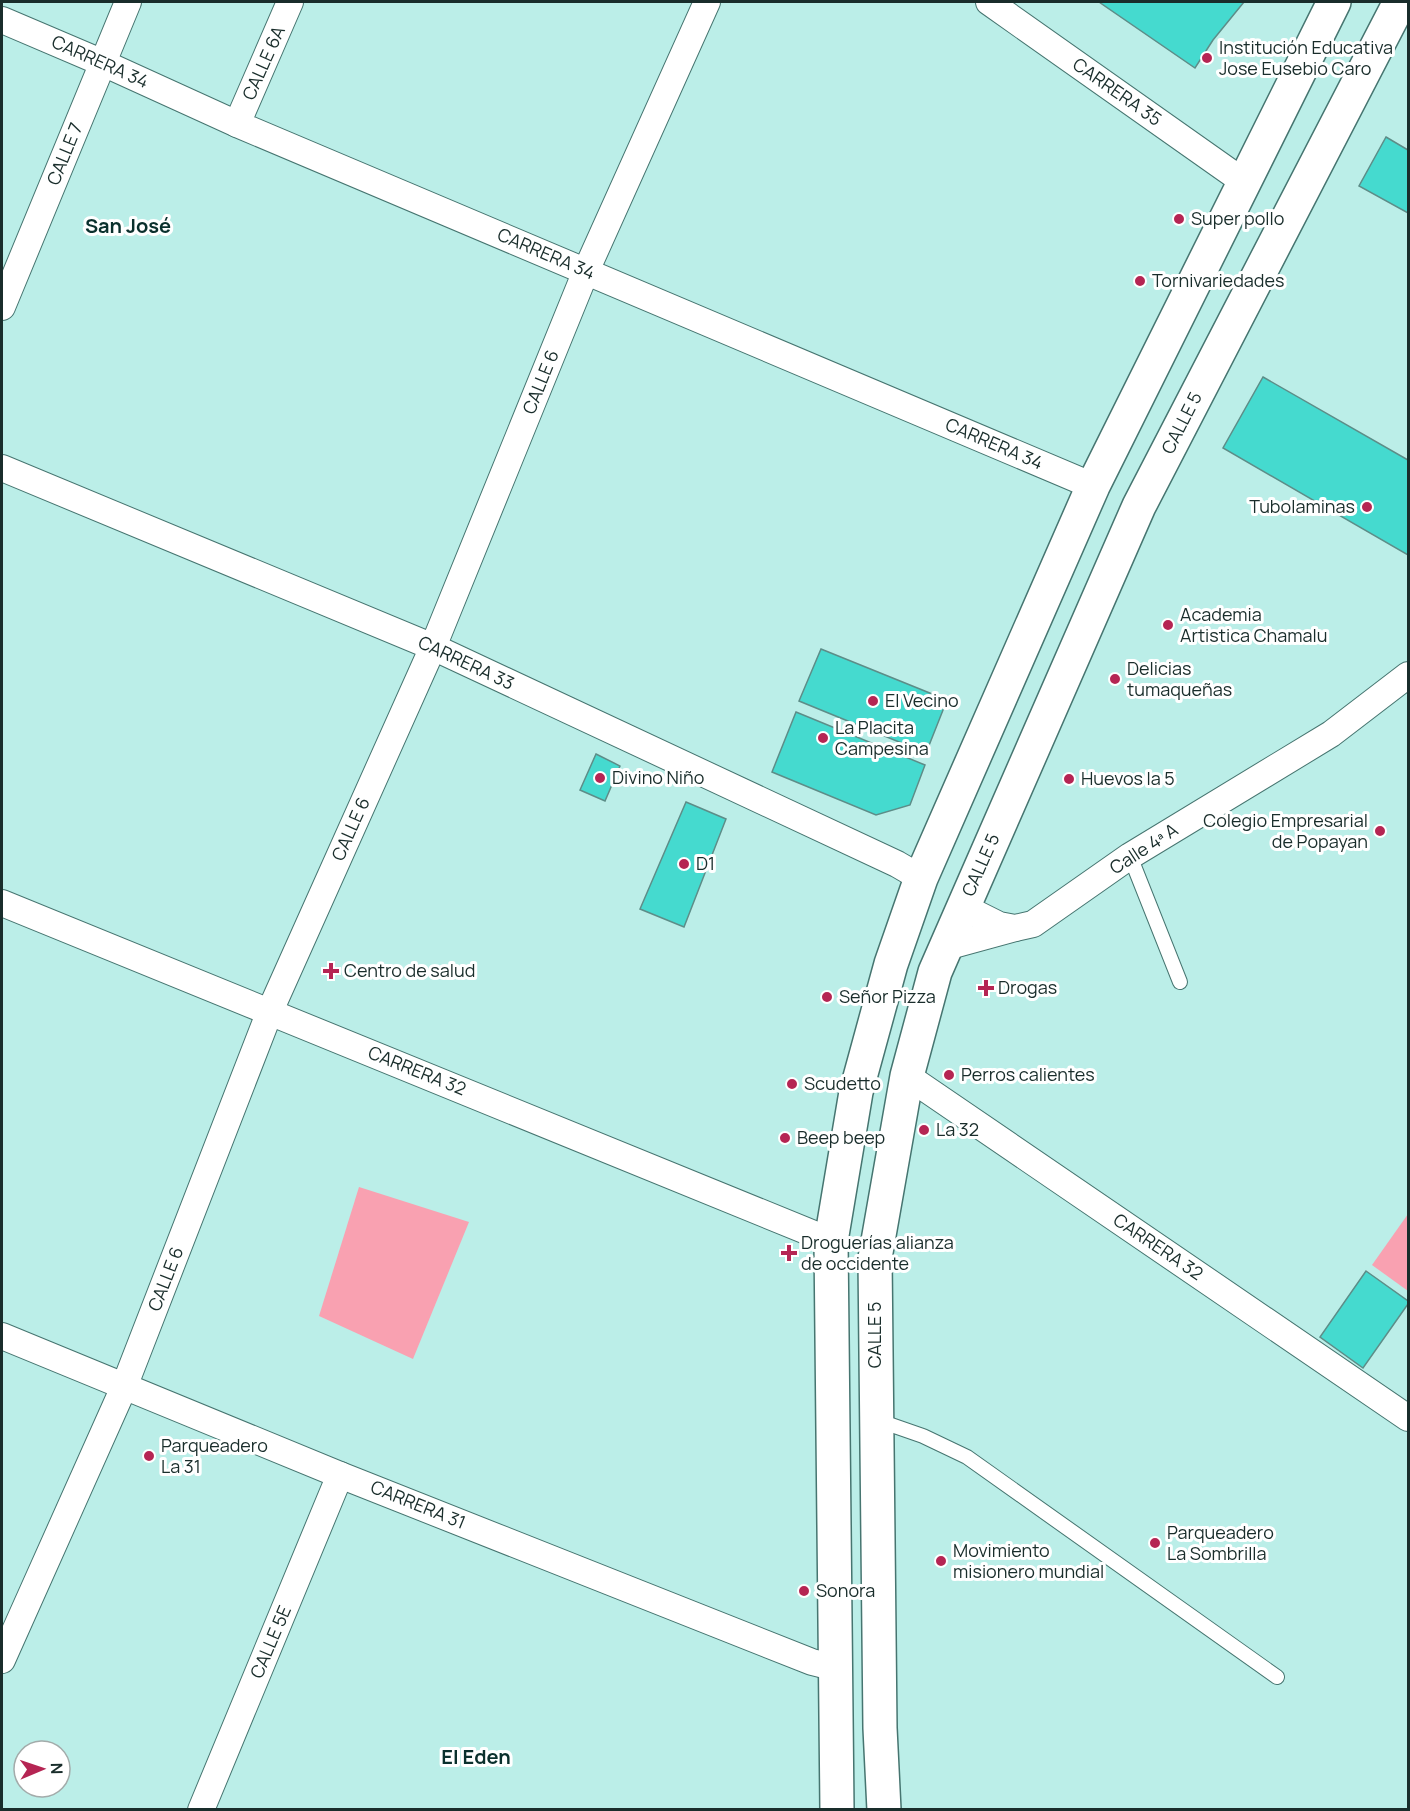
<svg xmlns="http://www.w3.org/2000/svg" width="1410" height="1811" font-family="Manrope,sans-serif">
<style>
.green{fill:#f9a1b1}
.building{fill:#45dacf;stroke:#5d8d88;stroke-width:1.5}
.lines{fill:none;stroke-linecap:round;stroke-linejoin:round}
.lane-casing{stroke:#467570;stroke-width:16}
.street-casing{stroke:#467570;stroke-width:28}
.secondary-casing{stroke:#467570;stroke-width:36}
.lane{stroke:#fff;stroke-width:14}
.street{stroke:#fff;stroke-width:26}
.secondary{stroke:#fff;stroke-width:33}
.poi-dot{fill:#b52553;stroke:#fff;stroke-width:2}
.labels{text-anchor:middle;stroke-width:6;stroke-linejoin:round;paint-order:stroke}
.poi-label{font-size:18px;fill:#192d2b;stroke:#fff;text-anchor:start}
.street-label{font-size:18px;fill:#192d2b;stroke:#fff}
.neighbourhood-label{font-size:20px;font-weight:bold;fill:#0a302d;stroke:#fff}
</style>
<rect width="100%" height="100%" fill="#bbeee8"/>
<g class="green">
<path d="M359,1187L469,1222L413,1359L319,1316Z"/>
<path d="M1408,1214V1291L1372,1265Z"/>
</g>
<g class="building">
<path d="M1099,2H1244L1213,40L1195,68Z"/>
<path d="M1386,137L1408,150V213L1359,186Z"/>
<path d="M1263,377L1408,460V555L1223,448Z"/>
<path d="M821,649L947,700L926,753L799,701Z"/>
<path d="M796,712L925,765L910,805L876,815L772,772Z"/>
<path d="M596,754L620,766L605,801L580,790Z"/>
<path d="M686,802L726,819L684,927L640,909Z"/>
<path d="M1366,1271L1408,1301V1304L1363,1368L1320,1337Z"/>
</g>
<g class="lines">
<defs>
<g id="lane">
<path d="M1130,856L1180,982"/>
<path d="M877,1420L923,1436L967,1457L1277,1677"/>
</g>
<g id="street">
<path d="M989,2L1244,182"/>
<path d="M2,20L103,63L237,124L1093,486"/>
<path d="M237,124L290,2"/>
<path d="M2,307L128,2"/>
<path d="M2,468L433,647L897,864L921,878"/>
<path d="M2,903L831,1241"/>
<path d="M963,907L999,925L1015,928L1033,924L1130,856L1331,734L1408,675"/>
<path d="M946,947L1015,928"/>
<path d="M907,1076L1408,1418"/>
<path d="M2,1336L340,1475L812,1662L836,1668"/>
<path d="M2,1660L124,1387L270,1011L433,647L586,271L707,2"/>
<path d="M201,1810L340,1475"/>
</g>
<g id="secondary">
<path d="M837,1810L831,1241L856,1092L891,964L921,878L1093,486L1334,2"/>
<path d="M884,1810L880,1728L875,1258L907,1076L935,972L1139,506L1400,2"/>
</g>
</defs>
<use href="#lane" class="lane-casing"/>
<use href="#street" class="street-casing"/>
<use href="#secondary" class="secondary-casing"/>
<use href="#lane" class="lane"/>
<use href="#street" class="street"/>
<use href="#secondary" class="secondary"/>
</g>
<g class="poi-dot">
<circle cx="1207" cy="58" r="6"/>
<circle cx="1179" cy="219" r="6"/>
<circle cx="1140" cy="281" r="6"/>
<circle cx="1367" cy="507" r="6"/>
<circle cx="1168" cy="625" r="6"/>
<circle cx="1115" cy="679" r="6"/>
<circle cx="873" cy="701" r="6"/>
<circle cx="823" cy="738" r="6"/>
<circle cx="600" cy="778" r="6"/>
<circle cx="1069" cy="779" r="6"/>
<circle cx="1380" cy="831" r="6"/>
<circle cx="684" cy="864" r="6"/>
<path d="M328 962h6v6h6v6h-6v6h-6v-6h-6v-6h6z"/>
<path d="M983 979h6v6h6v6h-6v6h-6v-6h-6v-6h6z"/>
<circle cx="827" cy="997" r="6"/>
<circle cx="949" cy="1075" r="6"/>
<circle cx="792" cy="1084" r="6"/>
<circle cx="924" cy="1130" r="6"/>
<circle cx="785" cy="1138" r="6"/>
<path d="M786 1244h6v6h6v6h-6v6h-6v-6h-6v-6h6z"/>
<circle cx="149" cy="1456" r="6"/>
<circle cx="1155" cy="1543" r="6"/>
<circle cx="941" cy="1561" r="6"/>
<circle cx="804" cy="1591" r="6"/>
</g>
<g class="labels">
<g class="poi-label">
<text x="1219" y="54">Institución Educativa<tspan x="1219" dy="21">Jose Eusebio Caro</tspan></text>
<text x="1191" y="225">Super pollo</text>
<text x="1152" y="287">Tornivariedades</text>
<text x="1355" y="513" text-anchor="end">Tubolaminas</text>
<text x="1180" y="621">Academia<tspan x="1180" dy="21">Artistica Chamalu</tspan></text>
<text x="1127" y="675">Delicias<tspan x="1127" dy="21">tumaqueñas</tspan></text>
<text x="885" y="707">El Vecino</text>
<text x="835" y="734">La Placita<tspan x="835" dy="21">Campesina</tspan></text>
<text x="612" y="784">Divino Niño</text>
<text x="1081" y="785">Huevos la 5</text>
<text x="1368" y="827" text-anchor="end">Colegio Empresarial<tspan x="1368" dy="21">de Popayan</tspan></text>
<text x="696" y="870">D1</text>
<text x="344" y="977">Centro de salud</text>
<text x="998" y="994">Drogas</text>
<text x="839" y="1003">Señor Pizza</text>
<text x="961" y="1081">Perros calientes</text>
<text x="804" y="1090">Scudetto</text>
<text x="936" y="1136">La 32</text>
<text x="797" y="1144">Beep beep</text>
<text x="801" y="1249">Droguerías alianza<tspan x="801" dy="21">de occidente</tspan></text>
<text x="161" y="1452">Parqueadero<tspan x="161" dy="21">La 31</tspan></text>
<text x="1167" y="1539">Parqueadero<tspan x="1167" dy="21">La Sombrilla</tspan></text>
<text x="953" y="1557">Movimiento<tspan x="953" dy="21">misionero mundial</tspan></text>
<text x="816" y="1597">Sonora</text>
</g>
<g class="street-label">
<text transform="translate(100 62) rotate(24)" y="6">CARRERA 34</text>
<text transform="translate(264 63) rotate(-66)" y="6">CALLE 6A</text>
<text transform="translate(1117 92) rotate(35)" y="6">CARRERA 35</text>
<text transform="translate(65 154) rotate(-68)" y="6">CALLE 7</text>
<text transform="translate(546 254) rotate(23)" y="6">CARRERA 34</text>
<text transform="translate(541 382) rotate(-68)" y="6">CALLE 6</text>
<text transform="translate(1182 423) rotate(-63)" y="6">CALLE 5</text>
<text transform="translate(994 444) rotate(23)" y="6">CARRERA 34</text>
<text transform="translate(466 663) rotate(25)" y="6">CARRERA 33</text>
<text transform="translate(351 829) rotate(-66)" y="6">CALLE 6</text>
<text transform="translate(1144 849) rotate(-33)" y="6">Calle 4ª A</text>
<text transform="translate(981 865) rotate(-66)" y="6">CALLE 5</text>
<text transform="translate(417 1071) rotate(22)" y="6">CARRERA 32</text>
<text transform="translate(1158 1247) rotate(34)" y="6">CARRERA 32</text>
<text transform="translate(166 1279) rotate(-69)" y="6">CALLE 6</text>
<text transform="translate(875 1335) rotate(-90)" y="6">CALLE 5</text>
<text transform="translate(418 1505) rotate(22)" y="6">CARRERA 31</text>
<text transform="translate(271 1642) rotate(-67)" y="6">CALLE 5E</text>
</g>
<g class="neighbourhood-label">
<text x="128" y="233">San José</text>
<text x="476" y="1764">El Eden</text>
</g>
</g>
<rect width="1410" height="1811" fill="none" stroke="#192d2b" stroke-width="6"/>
<g transform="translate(42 1769) rotate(88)"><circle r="28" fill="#ffffff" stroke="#a3abaa" stroke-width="1.5"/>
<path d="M0-4.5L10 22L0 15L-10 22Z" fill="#b52553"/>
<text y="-9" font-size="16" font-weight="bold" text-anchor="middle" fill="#192d2b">N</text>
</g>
</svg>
